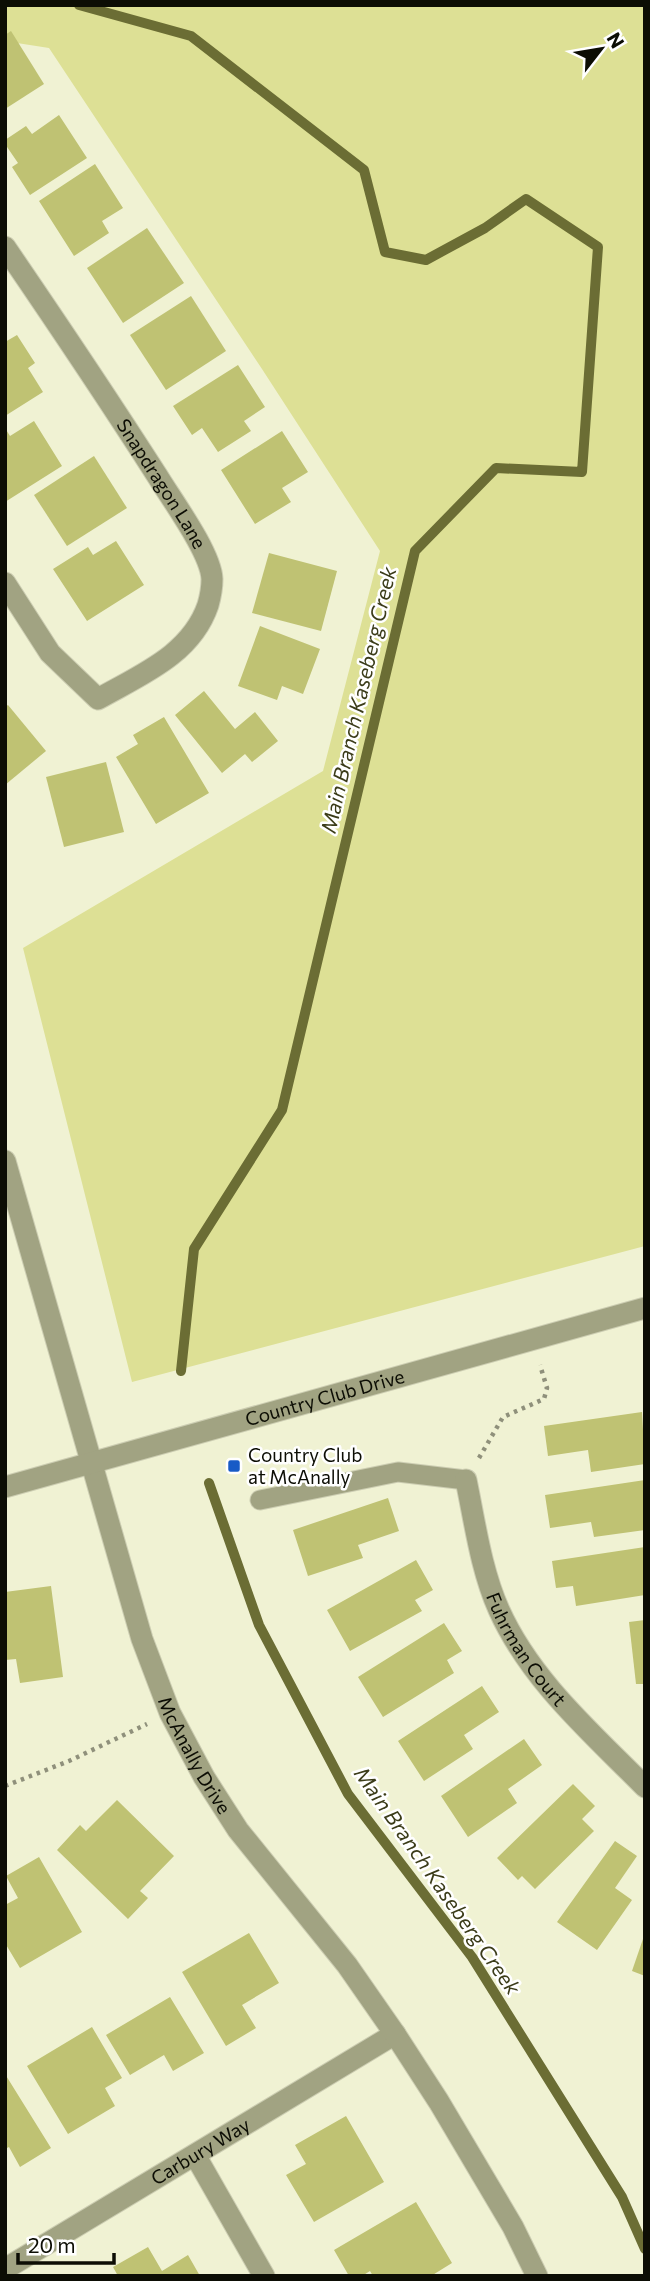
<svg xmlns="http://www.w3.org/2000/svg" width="650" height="2281" font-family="Commissioner,sans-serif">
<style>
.green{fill:#dde095}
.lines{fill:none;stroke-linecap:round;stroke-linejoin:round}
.stream{stroke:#6b6d34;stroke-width:10}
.building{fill:#bfc273}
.service-casing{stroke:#cccdb2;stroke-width:21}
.minor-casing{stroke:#cccdb2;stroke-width:23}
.tertiary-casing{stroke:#cccdb2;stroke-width:23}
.path{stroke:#8f907b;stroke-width:4.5;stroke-dasharray:3.5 5;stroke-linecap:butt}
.service{stroke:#a1a382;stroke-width:19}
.minor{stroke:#a1a382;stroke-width:21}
.tertiary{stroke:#a1a382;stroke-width:21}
.poi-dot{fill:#185bc6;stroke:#fff;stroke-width:2.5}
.labels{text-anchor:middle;stroke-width:5;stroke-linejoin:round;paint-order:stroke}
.street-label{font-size:19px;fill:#0c0d04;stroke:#fff}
.poi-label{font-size:19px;fill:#0c0d04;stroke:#fff;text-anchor:start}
.water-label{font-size:21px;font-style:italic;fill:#3b3c19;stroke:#fff}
</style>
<rect width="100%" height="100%" fill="#f0f2d3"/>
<path class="green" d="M5,5H645V1246L132,1382L23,948L323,771L380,551L262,369L49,48L17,43L5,50Z"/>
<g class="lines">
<g class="stream">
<path d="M79,5L191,36L364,170L385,252L426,260L485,228L526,199L598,247L582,472L496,468L415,551L282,1110L194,1249L181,1371"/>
<path d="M209,1483L259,1625L348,1794L472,1957L622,2197L645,2249"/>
</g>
</g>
<g class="building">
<path d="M11,31L44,84L5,109V35Z"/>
<path d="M59,115L87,158L30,195L12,167L18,163L5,144V140L26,126L32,134Z"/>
<path d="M95,164L123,208L102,221L109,233L74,256L39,201Z"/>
<path d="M147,228L184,283L123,323L87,268Z"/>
<path d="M191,296L226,351L166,390L130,335Z"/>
<path d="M17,335L35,363L28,368L43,392L5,416V342Z"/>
<path d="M238,365L265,407L244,421L251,431L218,452L202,428L192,435L173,406Z"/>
<path d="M34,421L62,466L5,502V428L10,436Z"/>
<path d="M282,431L308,472L282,488L291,502L255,524L221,470Z"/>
<path d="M94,456L127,508L67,546L34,495Z"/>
<path d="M116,541L144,585L87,621L53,569L88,547L93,555Z"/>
<path d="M269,553L337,571L321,631L252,613Z"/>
<path d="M260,626L320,649L303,694L282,686L277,700L238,686Z"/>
<path d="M204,691L235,729L255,712L278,741L252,762L245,754L222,773L175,715Z"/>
<path d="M8,705L46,751L5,785V707Z"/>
<path d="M164,717L209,793L156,824L116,757L138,744L133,735Z"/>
<path d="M106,762L124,832L64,847L46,777Z"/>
<path d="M642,1412L645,1464L591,1472L588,1450L548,1456L544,1426Z"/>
<path d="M645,1480V1530L594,1537L591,1522L550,1528L545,1495Z"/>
<path d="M388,1498L399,1531L358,1545L363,1558L308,1576L293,1530Z"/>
<path d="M645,1547V1595L576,1606L573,1586L556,1588L552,1561Z"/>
<path d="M416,1560L433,1590L415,1600L422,1611L350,1651L327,1610Z"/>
<path d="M51,1586L63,1677L20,1683L16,1659L5,1660V1592Z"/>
<path d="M645,1620V1684H636L629,1622Z"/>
<path d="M444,1623L462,1651L447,1660L454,1673L383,1717L358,1677Z"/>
<path d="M482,1686L499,1712L464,1735L473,1749L424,1781L398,1741Z"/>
<path d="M524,1739L542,1765L508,1789L517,1803L468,1837L441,1796Z"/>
<path d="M573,1784L595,1806L582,1819L594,1831L535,1889L522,1876L518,1880L497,1858Z"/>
<path d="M117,1800L174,1856L140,1891L148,1898L128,1919L57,1850L80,1825L86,1831Z"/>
<path d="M615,1841L637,1856L615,1888L632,1900L597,1950L557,1922Z"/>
<path d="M39,1857L82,1932L20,1968L5,1943V1905L18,1898L6,1876Z"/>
<path d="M249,1933L279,1983L242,2005L256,2028L226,2046L182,1972Z"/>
<path d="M644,1936H645V1976L632,1971Z"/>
<path d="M170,1997L204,2053L173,2071L164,2055L130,2075L106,2035Z"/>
<path d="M92,2027L122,2078L105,2088L115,2106L68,2134L27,2066Z"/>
<path d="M5,2074L51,2148L20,2167L9,2147L5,2149Z"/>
<path d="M346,2116L384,2182L314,2222L286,2175L306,2164L295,2145Z"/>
<path d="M416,2202L452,2263L431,2276H373L370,2271L362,2276H349L334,2250Z"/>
<path d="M148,2247L162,2271L188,2255L200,2276H118L113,2267Z"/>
</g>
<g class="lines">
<defs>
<path id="service" d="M260,1500L398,1472L466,1480"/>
<g id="minor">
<path id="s1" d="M5,247C57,323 108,399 158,477C172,500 211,553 212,579C212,587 210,598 208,605C191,655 140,675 98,699L50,653L5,583"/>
<path id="s2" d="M466,1480C475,1523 481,1570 499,1610C531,1681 592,1733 645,1787"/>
<path d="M195,2155L264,2276"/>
<path id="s3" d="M5,2269L395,2034"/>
</g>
<g id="tertiary">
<path id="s4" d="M5,1161L142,1639L170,1713L204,1777L238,1830L347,1965L395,2034L439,2102L513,2227L537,2276"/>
<path id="s5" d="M5,1487L645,1308"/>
</g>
</defs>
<use href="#service" class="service-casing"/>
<use href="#minor" class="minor-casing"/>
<use href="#tertiary" class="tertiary-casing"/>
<g class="path">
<path d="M479,1458L503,1417L544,1399L547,1388L540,1365"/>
<path d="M5,1786L69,1761L147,1724"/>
</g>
<use href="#service" class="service"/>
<use href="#minor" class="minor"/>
<use href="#tertiary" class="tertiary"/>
</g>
<rect class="poi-dot" x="227" y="1459" width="14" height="14" rx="3.5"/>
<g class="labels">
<g class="street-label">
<text dy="7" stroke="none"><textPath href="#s1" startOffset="284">Snapdragon Lane</textPath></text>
<text dy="7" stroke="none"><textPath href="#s5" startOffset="332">Country Club Drive</textPath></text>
<text dy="7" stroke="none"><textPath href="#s2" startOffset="182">Fuhrman Court</textPath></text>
<text dy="7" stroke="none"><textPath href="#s4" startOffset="625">McAnally Drive</textPath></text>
<text dy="7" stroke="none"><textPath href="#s3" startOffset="228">Carbury Way</textPath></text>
</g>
<g class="poi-label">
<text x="248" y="1462">Country Club<tspan x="248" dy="22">at McAnally</tspan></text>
</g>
<g class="water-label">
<text transform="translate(359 700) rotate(-77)" y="7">Main Branch Kaseberg Creek</text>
<text transform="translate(437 1881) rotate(55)" y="7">Main Branch Kaseberg Creek</text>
</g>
</g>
<rect width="650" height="2281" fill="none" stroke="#0c0d04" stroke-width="14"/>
<g transform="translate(601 49) rotate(59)" stroke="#ffffff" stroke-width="5" paint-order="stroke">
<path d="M0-5L12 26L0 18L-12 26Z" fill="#0c0d04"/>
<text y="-10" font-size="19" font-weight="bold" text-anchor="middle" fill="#0c0d04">N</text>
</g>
<path d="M18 2253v10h96v-10" fill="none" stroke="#0c0d04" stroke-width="3.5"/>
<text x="28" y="2253" font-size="21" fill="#0c0d04" stroke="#ffffff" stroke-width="5" paint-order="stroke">20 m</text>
</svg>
